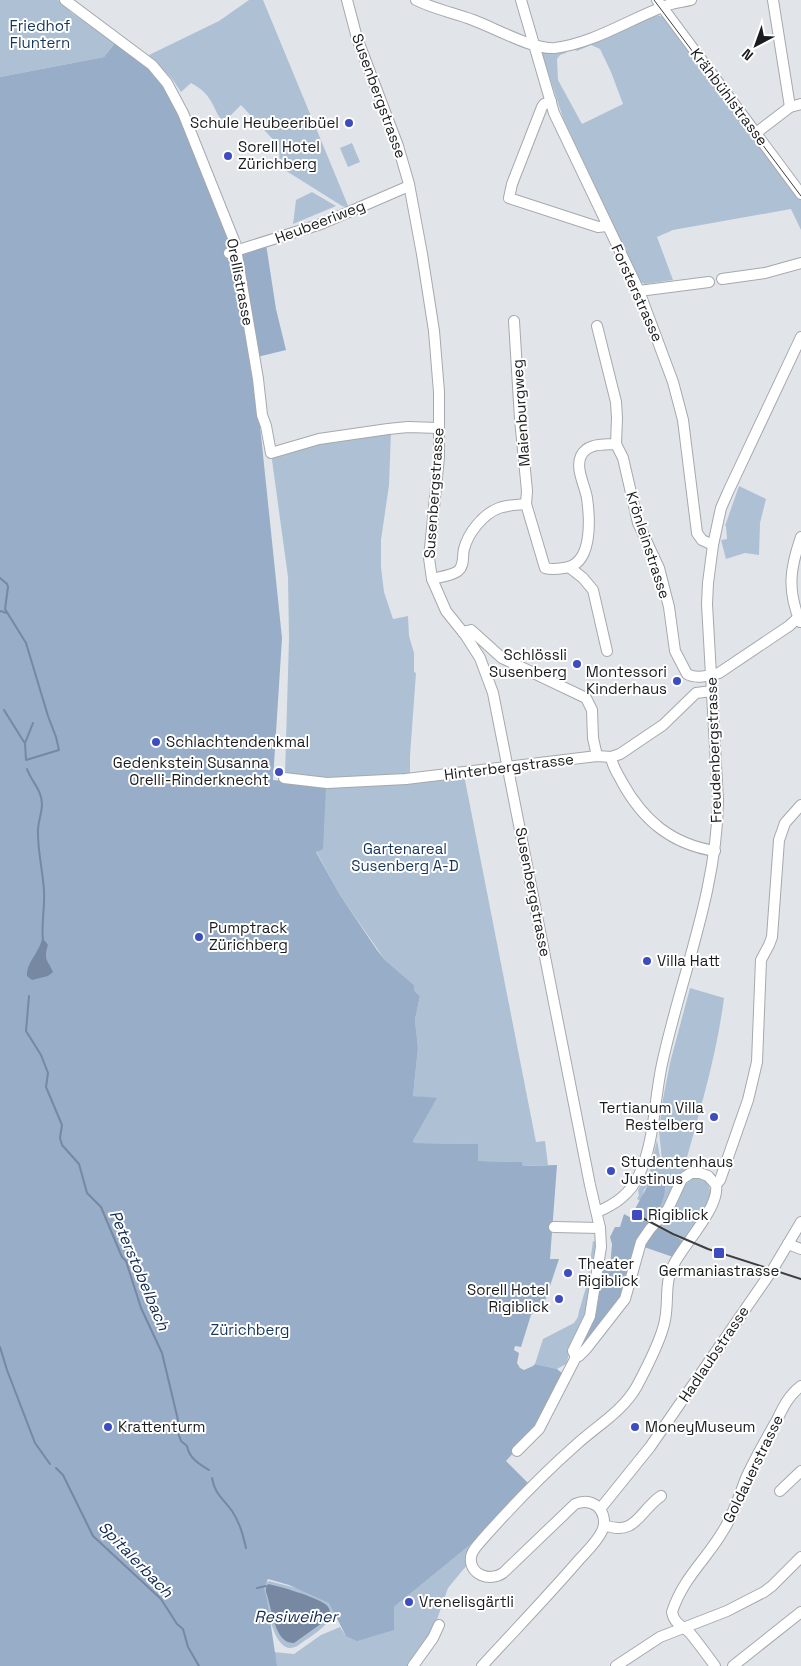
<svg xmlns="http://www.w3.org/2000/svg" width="801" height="1666" font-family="'Space Grotesk',sans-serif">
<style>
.green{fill:#aec0d4}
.forest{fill:#97adc8}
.water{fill:#7788a3}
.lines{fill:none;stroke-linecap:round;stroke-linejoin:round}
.stream{stroke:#7788a3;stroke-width:2}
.minor-casing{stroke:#a5a9ad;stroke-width:12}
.minor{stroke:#fff;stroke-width:10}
.tram{stroke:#3d3e41;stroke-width:1}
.rail{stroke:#3d3e41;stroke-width:2}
.poi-dot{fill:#3d4cbf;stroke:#fff;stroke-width:2}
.labels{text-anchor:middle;stroke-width:4;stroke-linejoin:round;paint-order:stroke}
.park-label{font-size:15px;fill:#14365a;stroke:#fff}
.street-label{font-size:15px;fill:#1a1b1d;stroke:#fff}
.poi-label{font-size:15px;fill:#1a1b1d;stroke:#fff;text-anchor:start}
.water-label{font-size:16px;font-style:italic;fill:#132b51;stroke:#fff}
</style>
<rect width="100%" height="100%" fill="#e1e5ea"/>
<g class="green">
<path d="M0,0H58L72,13L115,43L104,57L0,77Z"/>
<path d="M249,0H263L349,208L342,206L280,167L279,146L241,105L223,123C211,105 213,95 191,83L181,92L173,80L149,55L219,21Z"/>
<path d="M656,15L661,16L668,21L801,200V230L791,209L673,230L657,237L673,280L645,284L640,282L563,118L542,54L547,50L566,51V53L560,55L557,59L558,80L582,124L623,104L611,72L600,49L591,45L577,51L573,49Z"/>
<path d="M352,143L360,162L348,167L340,148Z"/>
<path d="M312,192L336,206L293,224L296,200Z"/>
<path d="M391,431L389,485L381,540V567L384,592L393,619L408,616L409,636L414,653V672L416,673L410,756V781L464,775L536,1142L545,1141L548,1165L523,1166L522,1162L478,1161V1144L415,1143L413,1141L436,1099L413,1096L418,1048L415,1020L420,996L414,990V985L385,960L340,895L316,851L285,775L289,638L288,577L272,460L273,457L285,450Z"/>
<path d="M739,486L766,499L760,523L759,555L745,553L726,559L721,540L727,539L726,526H725Z"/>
<path d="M690,988L724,998C717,1053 701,1107 686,1161H664L662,1160L659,1131L663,1099L670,1063Z"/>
<path d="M657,1140L661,1163H686L692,1166V1169L655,1217L666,1188L652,1180L644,1190L641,1201L637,1199L639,1195L638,1190L650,1170Z"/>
<path d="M698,1177C727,1188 697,1223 685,1239L659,1225C665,1220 671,1214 675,1207C683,1195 682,1180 698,1177Z"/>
<path d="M593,1241L597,1242L589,1275L593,1280L588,1307L570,1349L567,1362L566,1364L557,1369L535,1364L543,1339L574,1323L578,1317L579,1311L587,1284Z"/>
<path d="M470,1545L466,1556L467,1565L448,1588L434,1628L410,1666H277L274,1652L294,1654L321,1635L340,1627L346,1636L394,1607Z"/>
<path d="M269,1581L304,1590L330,1600L336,1612C328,1624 317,1633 304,1641C300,1644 296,1648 290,1648C273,1648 267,1604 263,1591L265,1583Z"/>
</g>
<g class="forest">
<path d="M115,43L155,74L171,99L184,122L231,241L244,252L266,244L276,309L286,350L253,358L282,638L273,780L326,785L323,849L316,852L340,895L377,950L385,960L414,985V990L420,996L415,1020L418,1048L413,1096L437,1098L413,1141L415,1143L478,1144V1161L522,1162L523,1166L557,1165L550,1259H559L545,1301L531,1315L521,1347L515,1346L514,1350L519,1353L517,1363L520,1368L524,1370L533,1366L535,1364L557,1369L563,1374L547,1407L530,1434L506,1461L529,1484L470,1545L394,1607V1630L357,1641L346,1636L329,1603L289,1585L268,1579L264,1588L267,1600L277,1666H0V77L104,57Z"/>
<path d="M659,1176L664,1179C669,1190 659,1213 651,1221L641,1216L642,1213L635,1209L649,1183L656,1177Z"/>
<path d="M624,1214L637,1221L639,1218L649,1223L625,1292L583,1346L581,1344C583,1334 592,1326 595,1316C599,1301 600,1284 602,1269L610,1268L612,1244L610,1237L615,1227H620Z"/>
<path d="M657,1227L684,1241L673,1257L644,1247Z"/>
</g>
<g class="water">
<path d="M42,939L45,941L48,945C43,960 48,960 53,972L48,976L32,980L27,976C26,963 39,953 42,939Z"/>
<path d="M268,1584C279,1586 316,1597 325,1604C330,1607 331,1613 329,1618L294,1643C274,1644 272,1607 266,1592V1588Z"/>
</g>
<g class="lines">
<g class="stream">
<path d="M0,578L7,584L8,587L5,609L26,643L48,716L56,737L59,750L26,760L25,743L33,723"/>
<path d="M0,611L7,613"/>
<path d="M4,710L24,742"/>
<path d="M27,769C31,781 42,790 42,804C42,814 37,824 38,834C38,853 43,872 44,891C45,908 41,925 43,941"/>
<path d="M29,996L26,1031L41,1055L48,1073L46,1087L62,1125L60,1138L62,1145L79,1164L87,1193L101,1207L122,1257L126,1261L141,1308L162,1353L178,1420L177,1430L181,1441L187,1446C189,1458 199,1464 209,1470"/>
<path d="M0,1347L7,1370L35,1443L50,1464"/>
<path d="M56,1468L63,1475L93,1536L161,1599L177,1624L183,1629L188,1647L199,1666"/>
<path d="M212,1478C215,1495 223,1498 232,1511C240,1523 243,1535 246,1548"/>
<path d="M257,1588L266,1586"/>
</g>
<defs>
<g id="minor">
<path d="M65,0L152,65L167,83L183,113L235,243L258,379L262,415L266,426L271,453L319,439L388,429L408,427L439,428"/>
<path d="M347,0L357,38L398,146L409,184L422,254L434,331L439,392V457L429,558L432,579L446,611L466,636L480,658L493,693L590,1185L600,1228L601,1247L590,1316L573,1351L576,1357"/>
<path d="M416,0C434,9 454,13 473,20C495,28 533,50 555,48C595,43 631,18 668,5C675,2 683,2 691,0"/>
<path d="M521,0L554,113L639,291L673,382L683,420L697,533L702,540L713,545"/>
<path d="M657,0L801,194"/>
<path d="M773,0L790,107"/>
<path d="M551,101L544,104L542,107L512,184L509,198L598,227L607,226"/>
<path d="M756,133L790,107L801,104"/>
<path d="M229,253L321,224L409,186"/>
<path d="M722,279L765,273L801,263"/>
<path d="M639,291L709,282"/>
<path d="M514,321L520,419L527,491L526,504L545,568C551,570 558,569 564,568C593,565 590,520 587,498C585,486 575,468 581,456C587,443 603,445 616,444"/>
<path d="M597,326L616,402L617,418L616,444L623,458L638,523L659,568L669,607L675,651L687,674C695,679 710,676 719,673L789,626L801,615"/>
<path d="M569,567L583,578L593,590L607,651"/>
<path d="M432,579C439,577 451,576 458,571C465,565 462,556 464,549C468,533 483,514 499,508C507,505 517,505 526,504"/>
<path d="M800,622C787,589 790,569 801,537"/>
<path d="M463,632L471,630L502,658L586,698L592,710L593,738L597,756"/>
<path d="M611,757C612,766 618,774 622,782C643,820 671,844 715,851"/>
<path d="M284,778L327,783L406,779L597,756L611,757L620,754L663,725L696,693L712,691"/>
<path d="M716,1185L720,1180L748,1100L757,1062L761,960L769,945L772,937L779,840L785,823L801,805"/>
<path d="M597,1212C616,1204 630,1194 639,1175C655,1141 654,1100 662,1064C681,976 717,892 718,800L707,604L708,583L713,545L721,508L728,492L801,337"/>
<path d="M554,1227L600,1228"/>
<path d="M788,1244L801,1249"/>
<path d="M517,1451L539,1429L576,1357"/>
<path d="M780,1491L801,1471"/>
<path d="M600,1509L650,1447L773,1269L801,1222"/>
<path d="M604,1525C636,1537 639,1511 661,1496"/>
<path d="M413,1666L433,1638L439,1625"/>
<path d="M482,1666C514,1631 547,1597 578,1561C586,1552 597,1542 602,1531C606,1523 604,1512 597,1506C590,1501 582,1501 575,1504L503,1573C490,1582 469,1575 471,1557C472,1550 477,1546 481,1541C511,1507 543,1474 577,1444C598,1425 623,1411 637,1386C646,1369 662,1338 665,1320C669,1300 664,1282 674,1264C684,1244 720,1207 716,1185L708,1176L700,1173H691L682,1179L668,1209L650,1229L641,1242L625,1299L586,1349L579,1356L576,1357"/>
<path d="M616,1666L660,1637L727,1611L764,1592L772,1586L801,1557"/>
<path d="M715,1666C707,1655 699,1644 690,1633C683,1626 674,1624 672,1612C683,1578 706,1560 723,1531C734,1514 739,1496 746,1478C755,1458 766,1439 777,1420C783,1407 789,1395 801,1386"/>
<path d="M733,1666L801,1612"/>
</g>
</defs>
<use href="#minor" class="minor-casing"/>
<use href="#minor" class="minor"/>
<path class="tram" d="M654,0L801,196"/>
<path class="rail" d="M637,1215L673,1234L708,1249L801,1279"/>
</g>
<g class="poi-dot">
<circle cx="349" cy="123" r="5"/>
<circle cx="228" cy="156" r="5"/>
<circle cx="577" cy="664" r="5"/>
<circle cx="677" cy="681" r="5"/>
<circle cx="156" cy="742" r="5"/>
<circle cx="279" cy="772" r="5"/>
<circle cx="199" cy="937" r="5"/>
<circle cx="647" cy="961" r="5"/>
<circle cx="714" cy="1117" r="5"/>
<circle cx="611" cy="1171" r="5"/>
<rect x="631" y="1209" width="12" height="12" rx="2.5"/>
<rect x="713" y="1247" width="12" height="12" rx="2.5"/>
<circle cx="568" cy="1273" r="5"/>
<circle cx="559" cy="1299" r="5"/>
<circle cx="108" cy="1427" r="5"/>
<circle cx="635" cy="1427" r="5"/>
<circle cx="409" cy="1602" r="5"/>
</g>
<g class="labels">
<g class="park-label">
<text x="40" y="31">Friedhof<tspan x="40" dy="17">Fluntern</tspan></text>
<text x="405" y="854">Gartenareal<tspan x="405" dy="17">Susenberg A-D</tspan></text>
<text x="250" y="1335">Zürichberg</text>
</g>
<g class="street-label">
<text transform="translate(379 96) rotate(70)" y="5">Susenbergstrasse</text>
<text transform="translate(729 97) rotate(53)" y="5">Krähbühlstrasse</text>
<text transform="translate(320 222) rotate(-21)" y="5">Heubeeriweg</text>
<text transform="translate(240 282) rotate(79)" y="5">Orellistrasse</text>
<text transform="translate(637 293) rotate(66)" y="5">Forsterstrasse</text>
<text transform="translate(521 413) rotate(-94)" y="5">Maienburgweg</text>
<text transform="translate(434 493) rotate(-86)" y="5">Susenbergstrasse</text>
<text transform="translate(648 545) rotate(72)" y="5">Krönleinstrasse</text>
<text transform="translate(714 750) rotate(-92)" y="5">Freudenbergstrasse</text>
<text transform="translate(509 767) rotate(-7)" y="5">Hinterbergstrasse</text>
<text transform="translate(533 892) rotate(79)" y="5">Susenbergstrasse</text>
<text transform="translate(714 1354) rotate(-56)" y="5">Hadlaubstrasse</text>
<text transform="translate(753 1469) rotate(-64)" y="5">Goldauerstrasse</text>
</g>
<g class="poi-label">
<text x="339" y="128" text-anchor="end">Schule Heubeeribüel</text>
<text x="238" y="152">Sorell Hotel<tspan x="238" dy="17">Zürichberg</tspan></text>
<text x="567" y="660" text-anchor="end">Schlössli<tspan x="567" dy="17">Susenberg</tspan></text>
<text x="667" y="677" text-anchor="end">Montessori<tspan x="667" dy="17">Kinderhaus</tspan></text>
<text x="166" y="747">Schlachtendenkmal</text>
<text x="269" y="768" text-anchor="end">Gedenkstein Susanna<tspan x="269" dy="17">Orelli-Rinderknecht</tspan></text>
<text x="209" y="933">Pumptrack<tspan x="209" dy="17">Zürichberg</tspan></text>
<text x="657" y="966">Villa Hatt</text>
<text x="704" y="1113" text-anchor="end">Tertianum Villa<tspan x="704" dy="17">Restelberg</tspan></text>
<text x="621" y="1167">Studentenhaus<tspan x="621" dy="17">Justinus</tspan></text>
<text x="648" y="1220">Rigiblick</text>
<text x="578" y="1269">Theater<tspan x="578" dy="17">Rigiblick</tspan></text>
<text x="719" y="1276" text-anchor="middle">Germaniastrasse</text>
<text x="549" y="1295" text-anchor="end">Sorell Hotel<tspan x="549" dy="17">Rigiblick</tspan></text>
<text x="118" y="1432">Krattenturm</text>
<text x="645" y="1432">MoneyMuseum</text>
<text x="419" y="1607">Vrenelisgärtli</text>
</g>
<g class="water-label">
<text transform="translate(140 1270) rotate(67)" y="6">Peterstobelbach</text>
<text transform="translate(136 1559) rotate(46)" y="6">Spitalerbach</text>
<text x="296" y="1622">Resiweiher</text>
</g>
</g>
<g transform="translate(756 45) rotate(221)" stroke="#ffffff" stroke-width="4" paint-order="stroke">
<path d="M0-4L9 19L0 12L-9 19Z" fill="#1a1b1d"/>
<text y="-8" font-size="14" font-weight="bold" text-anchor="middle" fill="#1a1b1d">N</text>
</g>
</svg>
